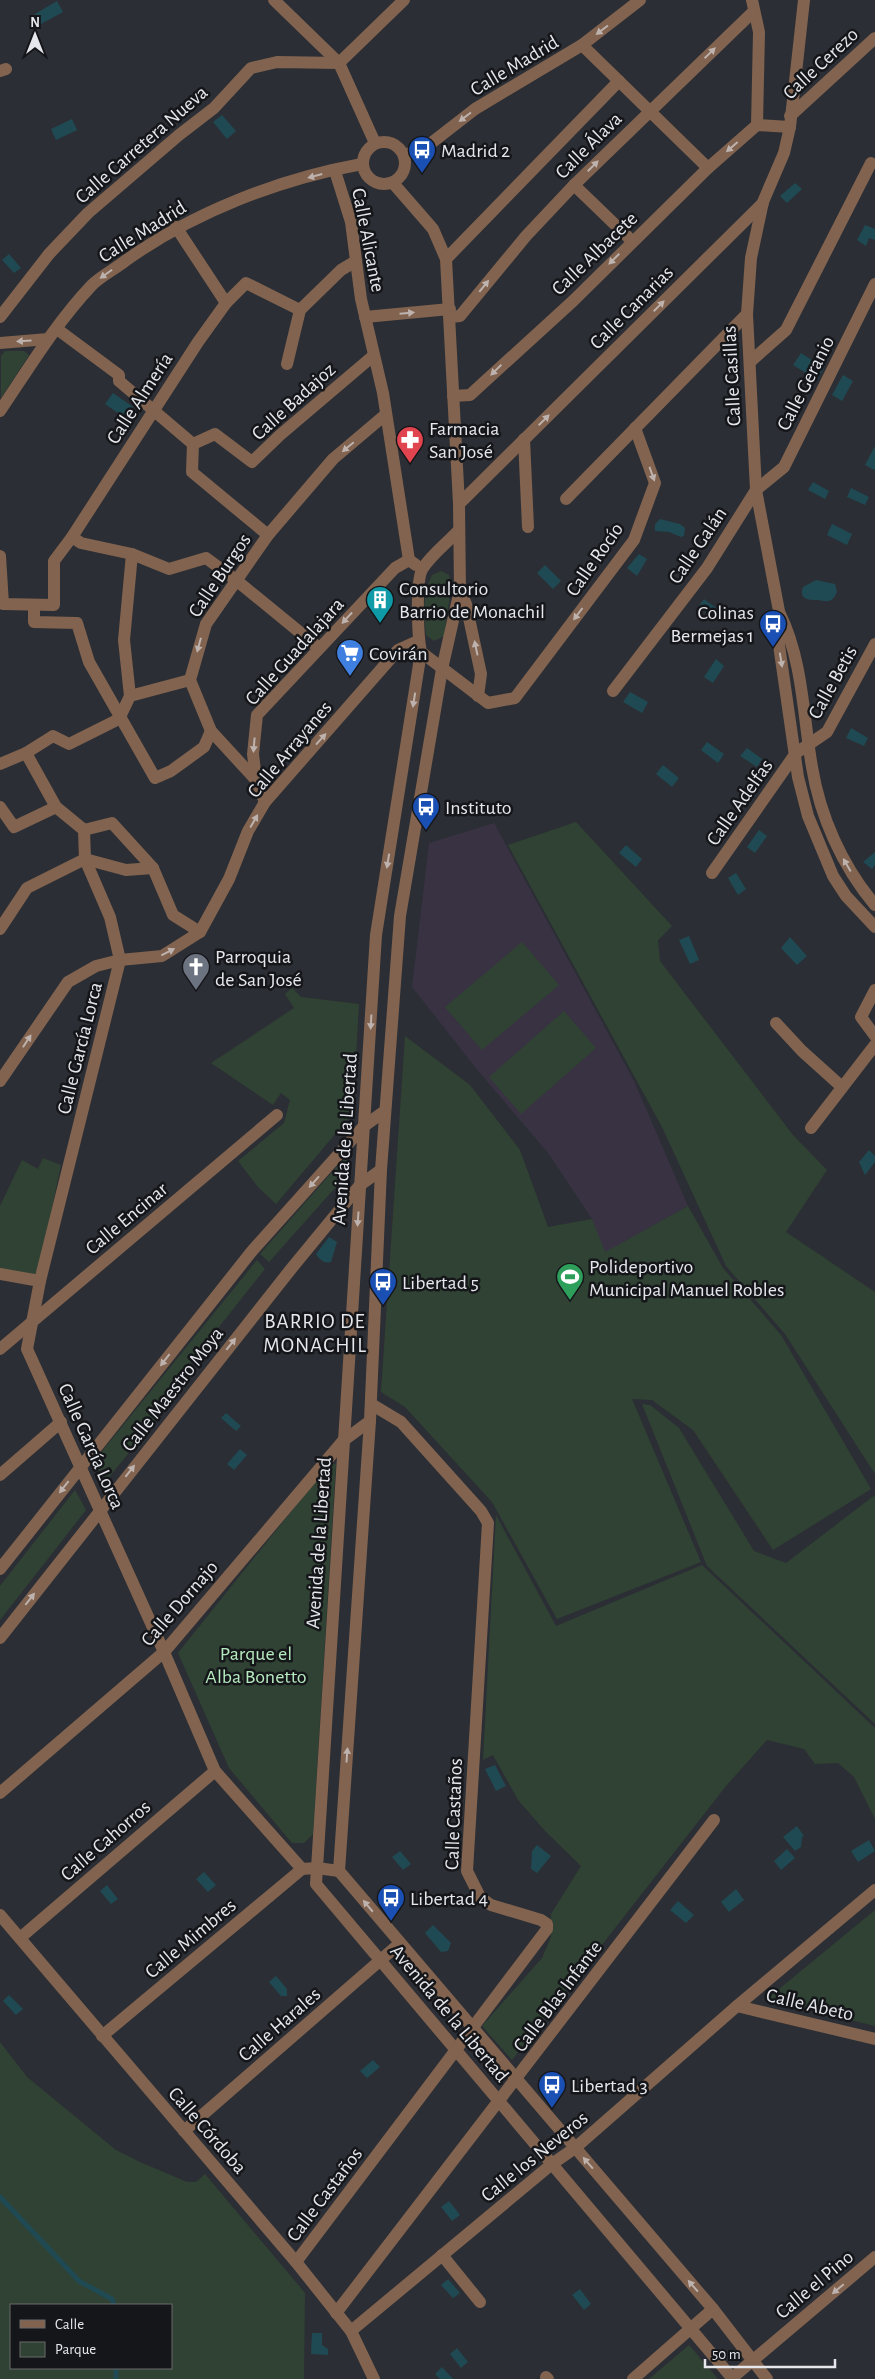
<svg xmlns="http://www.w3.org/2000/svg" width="875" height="2379" font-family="'Alegreya Sans',sans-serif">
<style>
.education{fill:#383242}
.green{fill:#304233;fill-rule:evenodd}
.water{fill:#204a53}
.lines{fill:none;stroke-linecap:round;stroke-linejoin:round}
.stream{stroke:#204a53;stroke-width:5}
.minor{stroke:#81634f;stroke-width:12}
.oneway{fill:#bdb2ad}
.labels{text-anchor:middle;stroke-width:5;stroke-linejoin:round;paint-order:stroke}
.street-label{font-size:20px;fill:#e5e7ec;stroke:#151619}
.poi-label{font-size:20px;fill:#e5e7ec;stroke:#151619;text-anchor:start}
.park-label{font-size:20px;fill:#b5e9be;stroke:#151619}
.neighbourhood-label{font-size:21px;letter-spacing:1px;fill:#e5e7ec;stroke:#151619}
</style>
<rect width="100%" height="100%" fill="#2b2e34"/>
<path class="education" d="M494,823L634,1081L688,1206L604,1253L592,1219L548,1153L475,1067L412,987L429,843Z"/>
<g class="green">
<path d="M5,351H24L29,355L1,398V356Z"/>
<path d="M441,571L449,575L451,588L444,636L434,641L426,635C424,611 422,597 432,575Z"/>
<path d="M576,822L672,926L658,940L660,961L793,1135L827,1170L786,1232L875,1292V1474L785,1334L726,1266L662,1127L508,845Z"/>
<path d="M522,942L559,985L482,1050L445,1007Z"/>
<path d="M292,988L301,997L359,1004L353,1113L276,1204L258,1187L238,1161L284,1123L290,1100L281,1093L273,1105L211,1063L294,1008L285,994Z"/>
<path d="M564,1011L596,1048L521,1114L489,1077Z"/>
<path d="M405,1036L470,1085L520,1150L548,1227L592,1219L605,1252L688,1206L723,1268L781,1335L871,1489L773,1550L693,1430L652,1400L632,1399L701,1562L557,1619L492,1502L405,1407L381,1392Z"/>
<path d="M347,1155L350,1171L269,1262L260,1254Z"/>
<path d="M43,1158L61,1165L37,1279L0,1274V1206L22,1160L38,1169Z"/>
<path d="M257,1260L265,1269L184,1371L191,1377L105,1482L94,1461Z"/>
<path d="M642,1404L650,1405L679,1428L754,1551L786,1563L875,1495V1724L707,1566Z"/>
<path d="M330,1463L336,1464L313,1834L304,1843H292L229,1768L178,1653Z"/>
<path d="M75,1490L86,1510L0,1620V1586Z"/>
<path d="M496,1515L556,1626L702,1565L875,1728V1819L854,1777L838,1763L815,1764L804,1749L767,1740L726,1786L512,2060L482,2026L542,1958L551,1937V1914L581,1866L546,1832L518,1800L493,1755L483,1760Z"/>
<path d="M875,1910V2026L767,1999Z"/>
<path d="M0,2042L27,2077L116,2150L140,2162L187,2182H196L205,2174L305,2293L304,2379H0ZM171,2305V2368H11V2305Z"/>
<path d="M689,2345L718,2379H649Z"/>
</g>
<g class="water">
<path d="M57,1L63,12L41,24L35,14Z"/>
<path d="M222,115L236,131L227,139L213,122Z"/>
<path d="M72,119L77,130L56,140L51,129Z"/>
<path d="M795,183L802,189L787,203L780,196Z"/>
<path d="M865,225L875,229V240L869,238L866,246L857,240Z"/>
<path d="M9,254L21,268L14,273L2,260Z"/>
<path d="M801,353L824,368L817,380L793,365Z"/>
<path d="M843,375L853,381L842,401L832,395Z"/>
<path d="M113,393L133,407L125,418L105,404Z"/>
<path d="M875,446V469L874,470L865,465Z"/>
<path d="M813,482L829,491L825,499L808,490Z"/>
<path d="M851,488L869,497L865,505L847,497Z"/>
<path d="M660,519L680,524L685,528L684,536L681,537L669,532L655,531V524Z"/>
<path d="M832,524L852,534L847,545L827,535Z"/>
<path d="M639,554L647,559L637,576L627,568Z"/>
<path d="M545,565L561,581L553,589L537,573Z"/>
<path d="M816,580L835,584L837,592C832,604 827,601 817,600C807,600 799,599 803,587Z"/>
<path d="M704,599L719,610L713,617L698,607Z"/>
<path d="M716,659L724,666L713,683L704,677Z"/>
<path d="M630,692L648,702L642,713L623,702Z"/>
<path d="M851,728L868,738L864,746L846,738Z"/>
<path d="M707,742L724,754L718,763L701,750Z"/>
<path d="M747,748L762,759L757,767L740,756Z"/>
<path d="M663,765L679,778L672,787L656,774Z"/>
<path d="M759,830L767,836L755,853L747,847Z"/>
<path d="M626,845L642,859L636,867L619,853Z"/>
<path d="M875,852V865L872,869L863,862Z"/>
<path d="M736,873L746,889L738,895L728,878Z"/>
<path d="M689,936L699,960L690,964L679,940Z"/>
<path d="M790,937L807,956L797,965L781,948Z"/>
<path d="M869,1150L875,1156V1162L865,1175L859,1162Z"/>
<path d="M329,1237L337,1242L331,1262C324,1264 320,1260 316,1254Z"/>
<path d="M226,1413L241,1426L236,1431L221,1418Z"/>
<path d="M240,1449L247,1455L234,1470L227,1464Z"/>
<path d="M495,1765L506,1786L496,1791L485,1769Z"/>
<path d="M797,1826L804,1836L802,1837L801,1847L795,1851L783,1837Z"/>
<path d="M869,1840L875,1851L858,1862L851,1851Z"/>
<path d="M537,1845L551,1856L537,1873L531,1869L532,1851Z"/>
<path d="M787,1849L795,1858L781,1870L774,1861Z"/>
<path d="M400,1851L411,1864L403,1870L392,1857Z"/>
<path d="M204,1872L216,1885L208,1892L196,1879Z"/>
<path d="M107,1885L118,1899L111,1904L100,1891Z"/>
<path d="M736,1889L744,1900L729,1912L721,1902Z"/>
<path d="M678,1901L694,1915L686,1923L670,1910Z"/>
<path d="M433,1925L451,1943L448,1951L441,1952L425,1933Z"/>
<path d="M276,1976L287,1989V1996H281L269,1982Z"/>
<path d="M9,1995L23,2009L16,2015L3,2001Z"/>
<path d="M373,2060L380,2067L367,2078L360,2071Z"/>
<path d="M449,2201L460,2215L452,2221L441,2207Z"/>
<path d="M448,2279L460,2293L453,2298L441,2285Z"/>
<path d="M580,2289L591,2304L584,2310L572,2295Z"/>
<path d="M312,2333H322V2345L328,2349V2355L311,2354Z"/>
<path d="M457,2348L468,2362L461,2368L450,2354Z"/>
<path d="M442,2367L453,2379H440L435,2374Z"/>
</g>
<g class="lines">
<g class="stream">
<path d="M0,2197L79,2281L112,2299L114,2305"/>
<path d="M116,2379V2368"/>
</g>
<g class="minor">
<path d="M274,0L339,63L375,143"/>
<path d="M752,0L759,32L757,125"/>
<path d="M804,0L790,127L784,153L763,202L751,258L747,314L756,490L779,611V645L798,777L808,816L833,876L846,896L875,927"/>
<path d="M582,45L708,168"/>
<path d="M0,71L6,69"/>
<path d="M790,116L875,38"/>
<circle cx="384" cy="163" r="21"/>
<path d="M404,156L430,144L475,109L582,45L640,0"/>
<path d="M335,171L351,222L361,299L383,393L409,560"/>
<path d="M393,183L433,229L446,259L459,504L460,590L442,669L400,916L381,1170L370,1421L339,1871L713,2309L767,2379"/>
<path d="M574,185L632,241"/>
<path d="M176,227L226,303"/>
<path d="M446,259L619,81"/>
<path d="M0,317L49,254L88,213L179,135L214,108L251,68L277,62L339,63L404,0"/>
<path d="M365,317L450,309"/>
<path d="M450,317L460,316L526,236L574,185L753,12"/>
<path d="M57,329L119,375V381L193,444"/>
<path d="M0,343L48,339"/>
<path d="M750,362L786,330L871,163"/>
<path d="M287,364L300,310L341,270L356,261"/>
<path d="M453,396L470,395L573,301L708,168L757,125L790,127"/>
<path d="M0,411C29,368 56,323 92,285C101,276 115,269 125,261C194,212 279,179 362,164"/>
<path d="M524,439L528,527"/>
<path d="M566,499L747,314"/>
<path d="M459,504L763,203"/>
<path d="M458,531C447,543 432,554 423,568C415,579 418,638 421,652L488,703L515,698L634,540L655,483L635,428"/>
<path d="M268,535L192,472L193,444L215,434L252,462L280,435L373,356"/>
<path d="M72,537L81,543L132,554L169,569L206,558L236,580L319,648"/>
<path d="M0,556L3,604L54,605V561L72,537L198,342L226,303L246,283L300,310"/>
<path d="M460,590L466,604L481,674L478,696"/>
<path d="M34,606V622L77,623L89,662L155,778L171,771L204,747L211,731"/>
<path d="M780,614C803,661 803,716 812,767C820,816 842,866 875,905"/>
<path d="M421,652L376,935L316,1884L733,2379"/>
<path d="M613,691L707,568L756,490L784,467L875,284"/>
<path d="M130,696L124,640L132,554"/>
<path d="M26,753L56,807L84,830L85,859L110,917L120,960L40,1281L27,1349L164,1652L215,1771L302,1869L317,1868L339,1871"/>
<path d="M0,764L26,753L53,736L69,744L119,719L130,696L190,680"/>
<path d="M256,780L211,731L190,680L206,624L268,535L333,459L385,415"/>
<path d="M265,802L256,780L253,754L257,715L395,568L409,560L416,565"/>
<path d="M0,807L14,827L56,807"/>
<path d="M84,830L112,823L153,868L173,915L200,932"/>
<path d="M85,859L126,870L153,868"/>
<path d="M712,873L796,753L827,732L875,644"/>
<path d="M0,929L27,888L85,859"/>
<path d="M875,990L861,1017L875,1036"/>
<path d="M776,1023L802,1051L842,1087"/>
<path d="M0,1081L68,982L96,966L120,960L162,956L200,932L229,879L248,831L265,802L398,650L418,641"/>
<path d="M811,1128L875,1045"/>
<path d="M0,1274L40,1281"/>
<path d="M0,1349L277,1115"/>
<path d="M0,1475L61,1422"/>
<path d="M0,1569L252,1251L364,1126L385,1111"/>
<path d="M0,1638L291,1269L360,1185L381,1170"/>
<path d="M0,1793L164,1652L343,1441L370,1421"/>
<path d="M0,1915L296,2262L351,2331L374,2379"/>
<path d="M20,1938L215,1771"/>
<path d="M737,2006L875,2039"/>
<path d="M102,2036L302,1869"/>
<path d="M184,2131L399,1944"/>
<path d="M442,2255L480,2302"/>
<path d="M296,2262L547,1929V1924L541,1920L491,1905L480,1897L467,1871L488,1523L481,1511L401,1422L371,1404"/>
<path d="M336,2313L714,1820"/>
<path d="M351,2331L552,2164L575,2148L737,2006L875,1890"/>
<path d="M546,2377L548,2379"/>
<path d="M732,2378L875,2257"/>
<path d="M633,2379L713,2309"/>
</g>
</g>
<defs><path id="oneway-solid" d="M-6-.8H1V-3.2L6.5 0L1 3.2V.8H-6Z" transform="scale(1.25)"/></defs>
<g class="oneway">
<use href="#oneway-solid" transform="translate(602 30) rotate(143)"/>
<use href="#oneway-solid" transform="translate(710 53) rotate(-44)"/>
<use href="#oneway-solid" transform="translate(465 117) rotate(143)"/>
<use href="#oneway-solid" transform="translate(732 147) rotate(139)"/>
<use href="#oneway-solid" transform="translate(593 166) rotate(-45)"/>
<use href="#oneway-solid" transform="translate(315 176) rotate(165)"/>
<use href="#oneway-solid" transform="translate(614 259) rotate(135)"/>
<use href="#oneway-solid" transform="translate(106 274) rotate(145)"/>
<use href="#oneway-solid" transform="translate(484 286) rotate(-51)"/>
<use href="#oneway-solid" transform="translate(659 306) rotate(-45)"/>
<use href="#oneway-solid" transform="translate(407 313) rotate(-5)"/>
<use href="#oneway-solid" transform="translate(24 341) rotate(176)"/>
<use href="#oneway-solid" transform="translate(496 370) rotate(136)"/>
<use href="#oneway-solid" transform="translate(544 420) rotate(-45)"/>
<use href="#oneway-solid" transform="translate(348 447) rotate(140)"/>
<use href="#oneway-solid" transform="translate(652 474) rotate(70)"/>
<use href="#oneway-solid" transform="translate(578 614) rotate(127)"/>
<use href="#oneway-solid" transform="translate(347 618) rotate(133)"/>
<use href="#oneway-solid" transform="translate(199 645) rotate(105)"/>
<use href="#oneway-solid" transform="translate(476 648) rotate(-102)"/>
<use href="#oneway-solid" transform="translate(781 660) rotate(81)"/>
<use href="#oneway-solid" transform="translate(414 700) rotate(99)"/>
<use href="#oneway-solid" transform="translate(321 739) rotate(-48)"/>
<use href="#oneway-solid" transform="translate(254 745) rotate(95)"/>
<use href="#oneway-solid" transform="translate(254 821) rotate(-60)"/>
<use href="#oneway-solid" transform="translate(388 861) rotate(99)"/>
<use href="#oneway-solid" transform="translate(847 865) rotate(-120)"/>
<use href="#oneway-solid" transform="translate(168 952) rotate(-27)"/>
<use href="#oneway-solid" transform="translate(371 1022) rotate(93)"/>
<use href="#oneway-solid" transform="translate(27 1041) rotate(-57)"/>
<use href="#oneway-solid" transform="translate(314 1182) rotate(132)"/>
<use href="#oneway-solid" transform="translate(358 1219) rotate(94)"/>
<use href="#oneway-solid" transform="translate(231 1344) rotate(-52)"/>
<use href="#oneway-solid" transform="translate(165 1360) rotate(128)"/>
<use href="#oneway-solid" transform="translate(130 1471) rotate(-52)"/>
<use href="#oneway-solid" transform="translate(64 1487) rotate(128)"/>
<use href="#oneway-solid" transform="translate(30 1599) rotate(-52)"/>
<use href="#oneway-solid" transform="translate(347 1755) rotate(-86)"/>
<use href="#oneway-solid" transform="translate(368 1906) rotate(-130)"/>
<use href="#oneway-solid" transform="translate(588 2163) rotate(-131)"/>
<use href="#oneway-solid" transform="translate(693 2286) rotate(-131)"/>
<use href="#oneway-solid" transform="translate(838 2289) rotate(140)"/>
</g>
<defs>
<symbol id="bus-pin" viewBox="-11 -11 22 30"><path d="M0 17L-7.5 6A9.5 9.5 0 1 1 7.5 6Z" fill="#1a4fb4" stroke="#151619"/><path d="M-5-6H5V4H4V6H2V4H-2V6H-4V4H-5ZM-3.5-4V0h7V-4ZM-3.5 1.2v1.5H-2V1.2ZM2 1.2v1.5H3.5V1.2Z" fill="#fff"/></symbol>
<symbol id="pharmacy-pin" viewBox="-11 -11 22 30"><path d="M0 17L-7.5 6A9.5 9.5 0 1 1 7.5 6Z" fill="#e0444e" stroke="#151619"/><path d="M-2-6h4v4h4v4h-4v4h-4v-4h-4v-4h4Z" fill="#fff"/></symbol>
<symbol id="building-pin" viewBox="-11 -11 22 30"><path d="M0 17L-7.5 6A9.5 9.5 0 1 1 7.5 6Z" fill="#0f9aa8" stroke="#151619"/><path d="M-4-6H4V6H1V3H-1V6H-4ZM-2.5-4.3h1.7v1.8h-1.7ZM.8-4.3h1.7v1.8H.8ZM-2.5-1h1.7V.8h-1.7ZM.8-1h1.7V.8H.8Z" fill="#fff"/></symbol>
<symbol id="supermarket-pin" viewBox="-11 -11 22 30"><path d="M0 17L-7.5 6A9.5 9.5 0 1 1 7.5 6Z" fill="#3f7fe0" stroke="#151619"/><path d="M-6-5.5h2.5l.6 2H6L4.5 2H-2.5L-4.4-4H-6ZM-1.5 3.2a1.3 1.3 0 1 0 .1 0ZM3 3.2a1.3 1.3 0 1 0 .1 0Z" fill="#fff"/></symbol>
<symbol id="church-pin" viewBox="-11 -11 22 30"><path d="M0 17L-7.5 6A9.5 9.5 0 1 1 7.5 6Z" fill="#6b7280" stroke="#151619"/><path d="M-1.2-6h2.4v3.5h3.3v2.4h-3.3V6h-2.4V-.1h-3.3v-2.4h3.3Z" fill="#fff"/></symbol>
<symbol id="stadium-pin" viewBox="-11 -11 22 30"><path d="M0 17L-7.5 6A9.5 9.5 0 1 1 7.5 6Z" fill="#2e9e5b" stroke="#151619"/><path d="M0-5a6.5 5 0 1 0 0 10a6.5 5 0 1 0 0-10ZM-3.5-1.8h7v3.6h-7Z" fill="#fff"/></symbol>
</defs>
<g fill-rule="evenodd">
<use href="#bus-pin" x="406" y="134" width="32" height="43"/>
<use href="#pharmacy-pin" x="394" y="424" width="32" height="43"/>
<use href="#building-pin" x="364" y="584" width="32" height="43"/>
<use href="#bus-pin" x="757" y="608" width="32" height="43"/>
<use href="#supermarket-pin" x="334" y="637" width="32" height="43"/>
<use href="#bus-pin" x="410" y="791" width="32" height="43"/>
<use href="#church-pin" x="180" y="951" width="32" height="43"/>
<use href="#stadium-pin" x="554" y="1261" width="32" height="43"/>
<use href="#bus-pin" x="367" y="1266" width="32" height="43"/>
<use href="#bus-pin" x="375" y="1882" width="32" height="43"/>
<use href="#bus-pin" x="536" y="2069" width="32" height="43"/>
</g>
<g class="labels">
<g class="street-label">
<text transform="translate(820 63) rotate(-43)" y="7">Calle Cerezo</text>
<text transform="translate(514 65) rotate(-31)" y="7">Calle Madrid</text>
<text transform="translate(141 144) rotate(-41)" y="7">Calle Carretera Nueva</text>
<text transform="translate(588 145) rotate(-45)" y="7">Calle Álava</text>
<text transform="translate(142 231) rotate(-32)" y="7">Calle Madrid</text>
<text transform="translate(369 240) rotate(79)" y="7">Calle Alicante</text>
<text transform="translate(594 253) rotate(-44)" y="7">Calle Albacete</text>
<text transform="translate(631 307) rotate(-45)" y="7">Calle Canarias</text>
<text transform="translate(731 376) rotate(-93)" y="7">Calle Casillas</text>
<text transform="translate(805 383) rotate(-63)" y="7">Calle Geranio</text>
<text transform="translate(139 398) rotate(-57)" y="7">Calle Almería</text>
<text transform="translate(293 401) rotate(-42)" y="7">Calle Badajoz</text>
<text transform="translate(697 545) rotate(-56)" y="7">Calle Galán</text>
<text transform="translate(594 559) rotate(-55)" y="7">Calle Rocío</text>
<text transform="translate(219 575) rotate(-56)" y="7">Calle Burgos</text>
<text transform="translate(294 651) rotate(-48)" y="7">Calle Guadalajara</text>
<text transform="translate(832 682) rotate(-61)" y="7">Calle Betis</text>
<text transform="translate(289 749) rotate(-50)" y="7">Calle Arrayanes</text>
<text transform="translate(739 802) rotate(-55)" y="7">Calle Adelfas</text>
<text transform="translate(79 1048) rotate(-76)" y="7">Calle García Lorca</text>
<text transform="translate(344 1139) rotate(-86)" y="7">Avenida de la Libertad</text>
<text transform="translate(126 1218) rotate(-40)" y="7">Calle Encinar</text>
<text transform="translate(172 1389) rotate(-52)" y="7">Calle Maestro Moya</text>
<text transform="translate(92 1446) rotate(66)" y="7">Calle García Lorca</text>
<text transform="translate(318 1543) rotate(-86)" y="7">Avenida de la Libertad</text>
<text transform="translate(179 1603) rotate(-49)" y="7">Calle Dornajo</text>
<text transform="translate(453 1814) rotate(-88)" y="7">Calle Castaños</text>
<text transform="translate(105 1840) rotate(-41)" y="7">Calle Cahorros</text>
<text transform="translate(190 1938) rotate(-40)" y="7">Calle Mimbres</text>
<text transform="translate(557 1996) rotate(-53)" y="7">Calle Blas Infante</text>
<text transform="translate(810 2004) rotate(13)" y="7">Calle Abeto</text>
<text transform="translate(450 2013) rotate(50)" y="7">Avenida de la Libertad</text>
<text transform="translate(279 2024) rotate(-41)" y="7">Calle Harales</text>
<text transform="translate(208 2130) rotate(49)" y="7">Calle Córdoba</text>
<text transform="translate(534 2156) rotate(-39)" y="7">Calle los Neveros</text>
<text transform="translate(324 2194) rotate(-53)" y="7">Calle Castaños</text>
<text transform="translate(814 2284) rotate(-40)" y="7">Calle el Pino</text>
</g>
<g class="poi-label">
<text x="441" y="157">Madrid 2</text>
<text x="429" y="435">Farmacia<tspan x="429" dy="23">San José</tspan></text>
<text x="399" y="595">Consultorio<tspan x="399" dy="23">Barrio de Monachil</tspan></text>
<text x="754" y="619" text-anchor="end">Colinas<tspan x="754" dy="23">Bermejas 1</tspan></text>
<text x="369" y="660">Covirán</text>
<text x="445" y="814">Instituto</text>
<text x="215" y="963">Parroquia<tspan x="215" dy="23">de San José</tspan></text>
<text x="589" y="1273">Polideportivo<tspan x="589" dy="23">Municipal Manuel Robles</tspan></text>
<text x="402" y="1289">Libertad 5</text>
<text x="410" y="1905">Libertad 4</text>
<text x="571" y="2092">Libertad 3</text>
</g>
<g class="park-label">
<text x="256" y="1660">Parque el<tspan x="256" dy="23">Alba Bonetto</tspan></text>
</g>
<g class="neighbourhood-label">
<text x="315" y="1328">BARRIO DE<tspan x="315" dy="24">MONACHIL</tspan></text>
</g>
</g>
<rect x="10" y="2304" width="162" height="65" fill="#151619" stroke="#686a6d"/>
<rect x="20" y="2320" width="25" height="8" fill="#81634f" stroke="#686a6d"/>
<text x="55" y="2329" font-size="15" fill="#e5e7ec">Calle</text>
<rect x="20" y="2342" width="25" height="15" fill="#304233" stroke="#686a6d"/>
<text x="55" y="2354" font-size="15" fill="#e5e7ec">Parque</text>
<g transform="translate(35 35)" stroke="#151619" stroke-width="4" paint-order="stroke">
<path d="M0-4L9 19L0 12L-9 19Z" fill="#e5e7ec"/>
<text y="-8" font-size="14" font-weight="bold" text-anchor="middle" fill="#e5e7ec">N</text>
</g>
<path d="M705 2359v8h130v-8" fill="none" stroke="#e5e7ec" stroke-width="2.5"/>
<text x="712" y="2359" font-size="15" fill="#e5e7ec" stroke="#151619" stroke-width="4" paint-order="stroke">50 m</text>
</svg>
